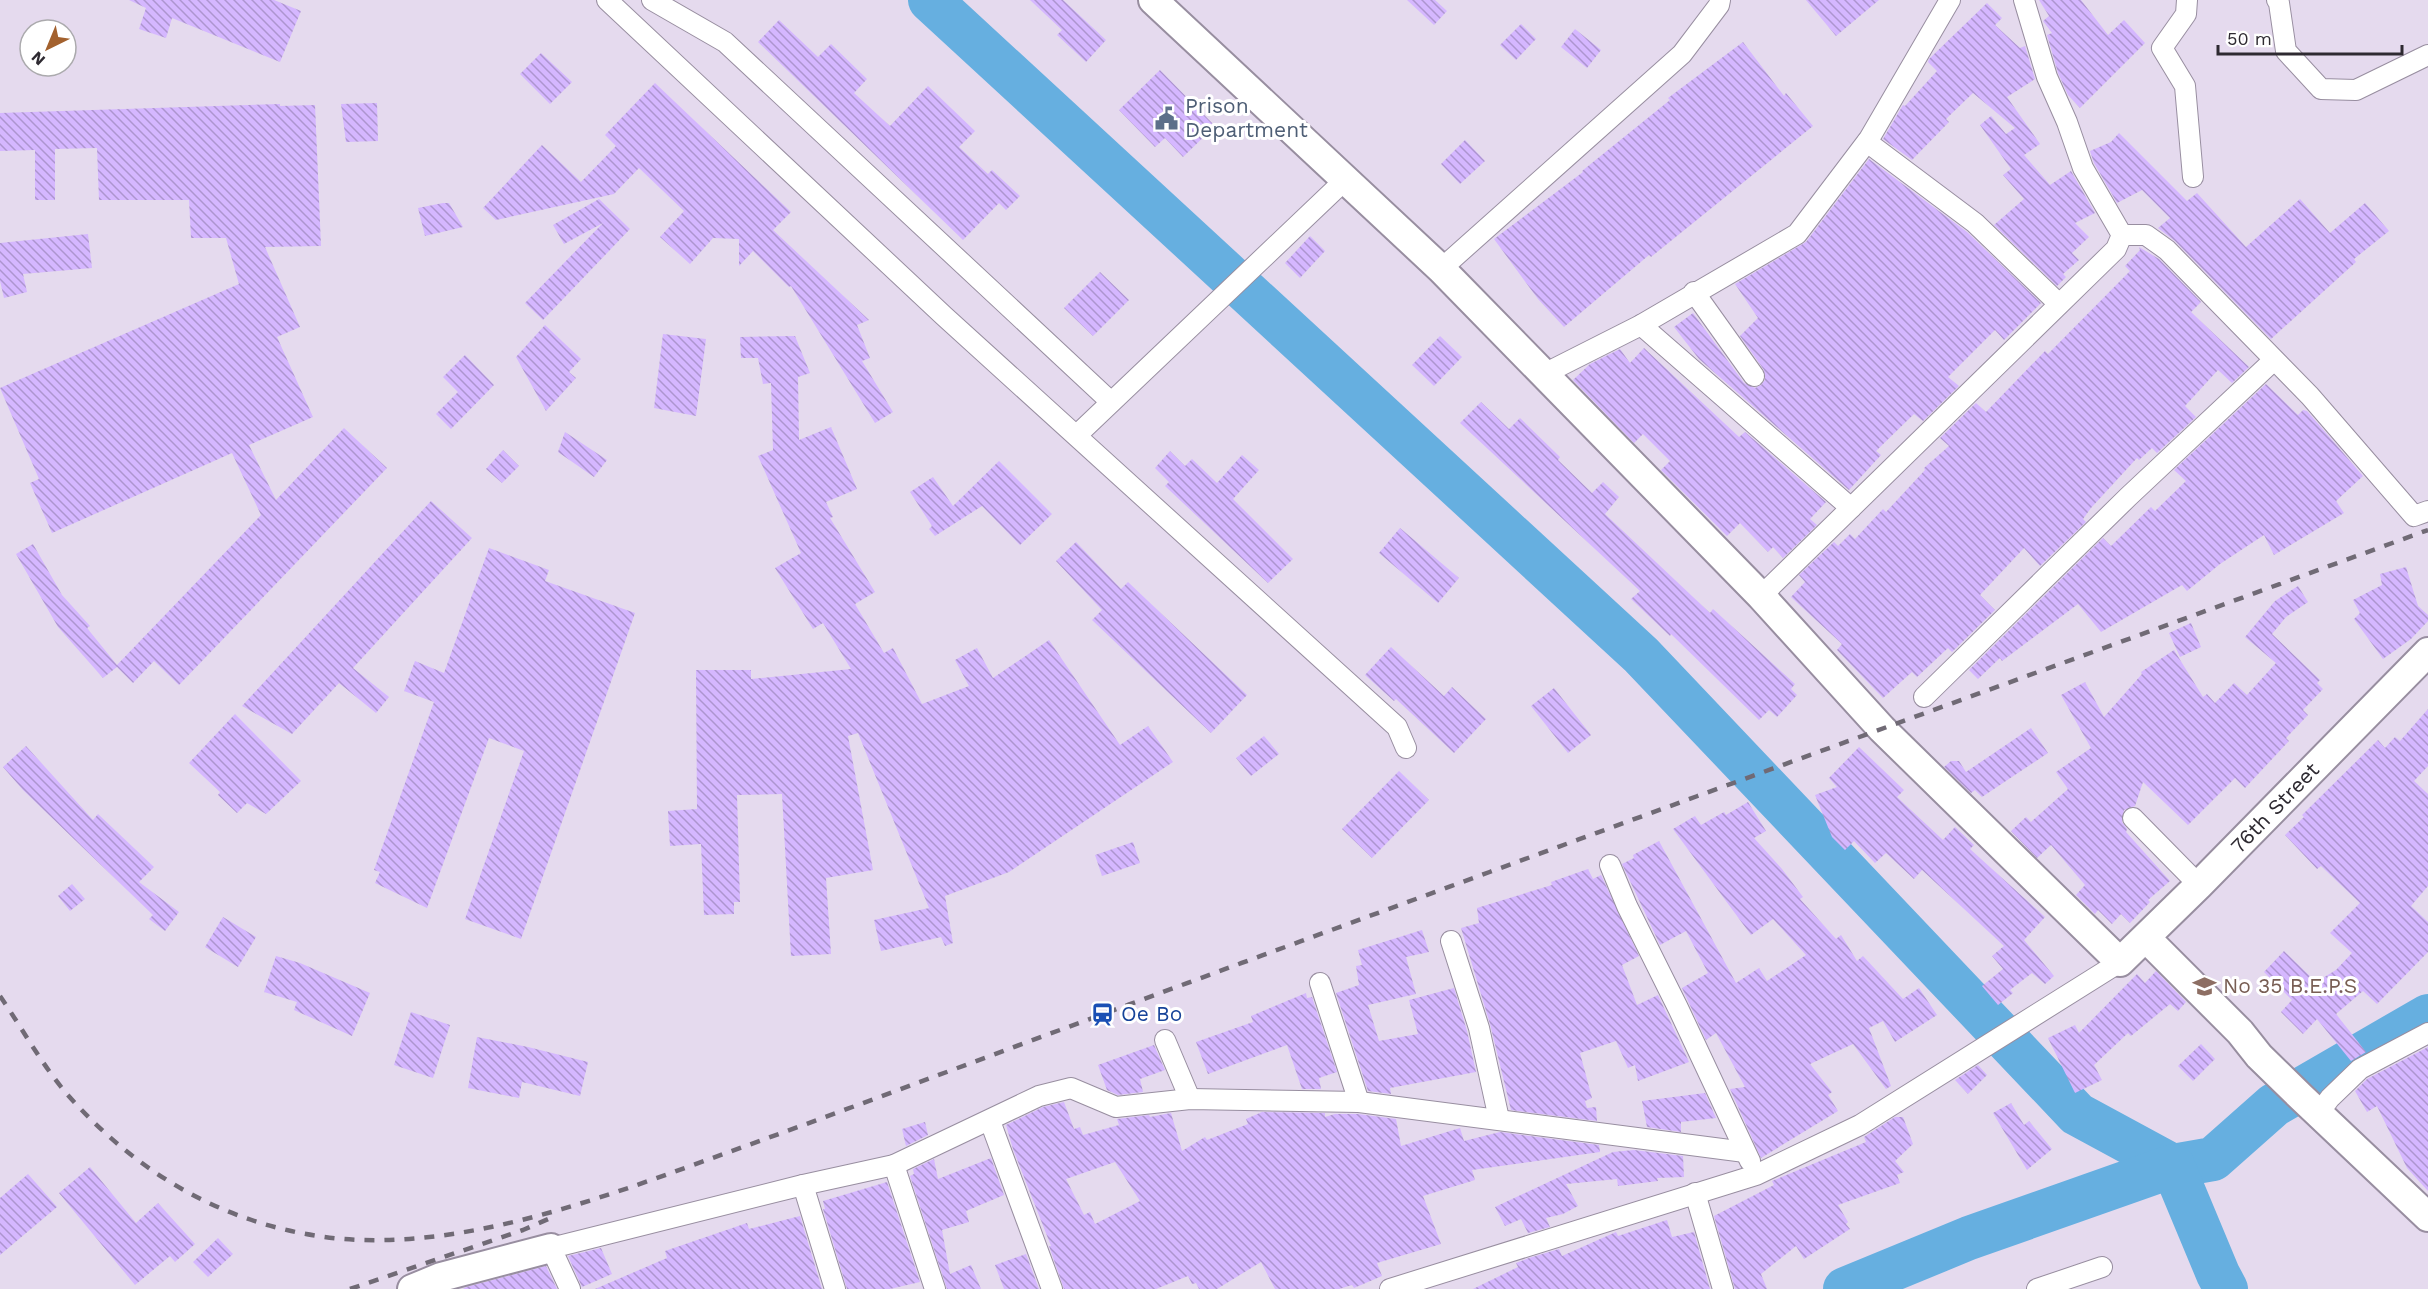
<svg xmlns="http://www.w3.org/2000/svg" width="2428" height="1289" font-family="'Work Sans',sans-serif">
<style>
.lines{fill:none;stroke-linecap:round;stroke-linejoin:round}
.river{stroke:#66afe0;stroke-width:44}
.building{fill:url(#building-back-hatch);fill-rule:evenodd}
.street-casing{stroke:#988ea0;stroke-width:22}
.secondary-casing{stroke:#988ea0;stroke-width:32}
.street{stroke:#fff;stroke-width:20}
.secondary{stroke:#fff;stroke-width:28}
.rail{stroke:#706a75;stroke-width:4.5;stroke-dasharray:10 10;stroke-linecap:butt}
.labels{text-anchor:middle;stroke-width:6;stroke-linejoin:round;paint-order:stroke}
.service-label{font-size:21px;fill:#4e5e75;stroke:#fff;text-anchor:start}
.street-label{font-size:21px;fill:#2e2a31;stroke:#fff}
.education-label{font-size:21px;fill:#785e54;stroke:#fff;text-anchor:start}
.transit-label{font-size:21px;fill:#164399;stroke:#fff;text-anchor:start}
</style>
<defs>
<pattern id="building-back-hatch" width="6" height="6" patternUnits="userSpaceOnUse" patternTransform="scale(1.5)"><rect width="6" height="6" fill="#d5b7ff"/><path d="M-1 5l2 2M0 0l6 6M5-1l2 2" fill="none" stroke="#ad95cf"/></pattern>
</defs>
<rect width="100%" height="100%" fill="#e5daee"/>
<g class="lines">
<g class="river">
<path d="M930,0L1641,655L2077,1114L2173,1166L2213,1159L2274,1105L2428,1016"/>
<path d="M1845,1289L1969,1238L2173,1166L2218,1274L2226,1289"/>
</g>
</g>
<g class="building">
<path d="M129,0H274L301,11L280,62L172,18L166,38L139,29L146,8Z"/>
<path d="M1030,0H1063L1106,40L1086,62L1057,35L1062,30Z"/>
<path d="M1407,0H1435L1447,11L1434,25Z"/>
<path d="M1806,0H1879L1836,36Z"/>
<path d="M2039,0H2081L2108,35L2124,20L2145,43L2080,108L2068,95L2058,73L2047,35L2052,33L2043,21L2049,16Z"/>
<path d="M1987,3L2002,18L1995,25L2020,48L2025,46L2035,79L2007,97L2040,144L2024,155L2050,185L2071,171L2095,213L2075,223L2089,237L2072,253L2079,260L2063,274L2066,277L2057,286L1994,225L2024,199L2003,175L2011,169L1980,125L1991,116L2006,134L2015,128L1973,93L1946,119L1949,122L1912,160L1883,139L1903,105L1905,106L1937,71L1928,62L1929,59Z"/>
<path d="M779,20L818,57L831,44L867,79L854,93L890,126L928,86L975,131L959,147L988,174L992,170L1020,196L1006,210L999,203L963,240L758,42Z"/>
<path d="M1521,24L1536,39L1516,60L1500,45Z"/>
<path d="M1575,29L1601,50L1587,68L1561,47Z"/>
<path d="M1743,42L1784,96L1786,93L1813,126L1651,257L1649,255L1564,327L1538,299L1494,239L1583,172L1582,171L1670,100L1668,98Z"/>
<path d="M541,53L572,82L550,104L520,74Z"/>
<path d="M1160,70L1215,126L1183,157L1165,138L1155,147L1119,110Z"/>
<path d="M655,83L791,212L773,230L869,320L857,325L870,358L862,361L893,412L875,423L791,286L789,287L753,251L739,266V239L713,238L690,264L660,237L684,211L639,168L614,194L496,220L483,208L542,145L581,182L616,146L605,135Z"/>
<path d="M377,103L378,141L346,142L341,104Z"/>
<path d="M280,104V106L315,105L321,246L265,247L300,327L277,337L313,417L249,445L276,500L344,428L387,468L179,685L154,661L133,683L117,667L103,678L58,627L16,554L33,544L62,595L90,626L87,628L117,665L261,515L232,453L52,533L30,483L39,479L0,388L239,284L226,238H191L189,200H99L97,148L55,149V200H35V150L0,151V113Z"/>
<path d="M2119,133L2187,201L2197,193L2246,247L2300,199L2330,233L2365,203L2389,231L2354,259L2356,262L2271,339L2175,241L2158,228L2170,218L2142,190L2117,203L2094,163L2090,151L2111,142Z"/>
<path d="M1465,140L1485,161L1460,184L1441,164Z"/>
<path d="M1869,159L1967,232L2041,303L2004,340L1995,330L1948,377L1959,386L1923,421L1914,414L1876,451L1881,455L1849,490L1699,359L1674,327L1693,313L1744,383L1755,388L1761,385L1765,380L1764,370L1740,336L1758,318L1735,284L1806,242Z"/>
<path d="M599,199L630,229L543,320L525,303L603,223L564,244L553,225Z"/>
<path d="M443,203H449L463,227L425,236L418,208Z"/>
<path d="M88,234L92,268L23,274L27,292L4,298L0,281V243Z"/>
<path d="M1310,236L1325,251L1300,278L1285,263Z"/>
<path d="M2139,247L2159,259L2201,302L2191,312L2249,367L2232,383L2218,370L2185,406L2196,417L2157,453L2152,448L2139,460L2137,458L2091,508L2083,519L2086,522L2040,566L2024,548L1980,595L1995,610L1952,652L1948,648L1917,677L1912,672L1883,698L1837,650L1842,644L1791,597L1805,582L1799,575L1834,542L1838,546L1850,534L1855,539L1883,509L1886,512L1925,470L1924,468L1949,446L1940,438L1976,403L1986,412L2045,351L2048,354L2130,271L2125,266L2140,250Z"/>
<path d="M1100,272L1129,300L1093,336L1064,308Z"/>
<path d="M545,325L581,359L569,372L576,378L546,411L516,357Z"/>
<path d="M663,334L706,339L696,416L654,408Z"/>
<path d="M795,336L810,373L798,377L799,440L831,427L857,489L826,502L833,517L830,518L875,592L855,604L884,653L893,648L922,704L969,686L955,660L977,648L993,678L1049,640L1120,745L1148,726L1173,762L1009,872L945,896L953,943L945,946L941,937L881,951L874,920L929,908L858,733L848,736L873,870L826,878L831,954L791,956L782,794L737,795L740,902H734V914L704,915L701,844L670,846L668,811L697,809L696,670H751V679L851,669L823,623L813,629L775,568L801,553L758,456L773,450L771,383L763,384L758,358H741L740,337Z"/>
<path d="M1440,336L1462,357L1434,386L1412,365Z"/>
<path d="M1644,348L1739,437L1745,432L1826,502L1810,519L1817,525L1783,558L1773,547L1768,552L1740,523L1727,536L1661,470L1670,461L1643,434L1634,443L1573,380L1590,364L1620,349L1630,363Z"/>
<path d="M465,355L494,385L451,429L436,414L458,392L443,377Z"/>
<path d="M2266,384L2298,415L2303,410L2307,411L2363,476L2336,501L2344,513L2274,555L2264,535L2220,564L2187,591L2182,585L2101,632L2078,604L2002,661L2000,658L1978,679L1969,670L2103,538L2111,546L2151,507L2155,511L2186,481L2174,470Z"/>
<path d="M1481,402L1509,429L1520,418L1560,457L1558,460L1592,493L1603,482L1619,497L1605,514L1710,613L1713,609L1795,684L1791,689L1797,695L1777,717L1769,710L1759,720L1671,634L1670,636L1631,599L1640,591L1460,423Z"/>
<path d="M565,432L607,460L594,477L558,452Z"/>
<path d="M503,450L519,466L502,483L486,469Z"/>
<path d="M1170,451L1185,466L1192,459L1217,483L1242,455L1259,470L1233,499L1293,559L1268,583L1165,486L1169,482L1155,468Z"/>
<path d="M999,461L1052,514L1020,545L982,506L935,536L929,529L932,526L910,492L933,477L953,506Z"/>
<path d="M431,501L472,538L353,668L389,697L376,713L339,683L292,734L242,706Z"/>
<path d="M1400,528L1459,578L1438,603L1379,553Z"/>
<path d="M1076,542L1121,589L1128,582L1247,695L1211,733L1092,620L1102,610L1056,561Z"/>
<path d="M489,548L549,570L545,581L635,613L521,939L465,919L524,751L489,738L427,908L375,883L380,872L374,870L434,702L404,691L415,661L444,673Z"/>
<path d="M2406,567L2418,606L2428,615V621L2411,639L2383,659L2354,619L2360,613L2353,600L2382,585L2380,574Z"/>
<path d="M2298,586L2308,602L2286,617L2272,634L2320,680L2317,683L2323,689L2303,710L2308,715L2286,738L2289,741L2245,788L2235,778L2188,825L2143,782L2135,806L2124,810L2122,822L2127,829L2126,832L2170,881L2148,900L2150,902L2130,923L2121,914L2112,924L2098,910L2095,914L2076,895L2085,885L2051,845L2037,858L2011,831L2026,817L2031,822L2068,789L2056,772L2091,748L2061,695L2085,682L2104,717L2142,674L2141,672L2174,650L2203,697L2207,694L2215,703L2234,683L2247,695L2276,663L2245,637L2275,601Z"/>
<path d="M2191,623L2201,647L2180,657L2169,633Z"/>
<path d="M1391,647L1444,696L1452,687L1486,719L1454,753L1396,699L1394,701L1365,675Z"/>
<path d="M1554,688L1591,735L1568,753L1531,706Z"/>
<path d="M2428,709V766L2414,781L2428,794V886L2411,906L2428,922V952L2377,1004L2363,991L2336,1014L2366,1052L2351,1061L2317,1019L2303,1034L2281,1012L2292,1000L2264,972L2284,951L2316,982L2336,970L2352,953L2330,933L2360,903L2321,866L2317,869L2285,835L2304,817L2302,815L2378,740L2385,748L2395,737L2400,741Z"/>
<path d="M235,714L301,781L266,814L247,803L237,813L218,795L220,792L189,763Z"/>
<path d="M2031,728L2048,753L1982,797L1975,790L1971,793L1944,767L1951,761H1959L1966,772Z"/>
<path d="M1264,736L1279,754L1251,776L1236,758Z"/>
<path d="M26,746L93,820L98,814L154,867L139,882L179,912L165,931L149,919L153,915L23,790L3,767Z"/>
<path d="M1859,747L1904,790L1897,797L1943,840L1955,827L1974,845L1970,849L2045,917L2024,940L2054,976L2045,984L2032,973L2010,990L2013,993L1998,1005L1982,986L2003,969L1992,956L2004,946L1922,870L1914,879L1886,853L1875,863L1854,841L1845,850L1832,837L1815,795L1837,787L1829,778Z"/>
<path d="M1399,771L1429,800L1372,858L1342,829Z"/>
<path d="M1748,802L1766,831L1754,838L1782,869L1803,897L1800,899L1836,939L1841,935L1857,961L1863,956L1903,999L1919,988L1937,1015L1895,1042L1883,1021L1869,1028L1891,1086L1886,1089L1853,1044L1810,1064L1832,1092L1828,1095L1838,1111L1761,1158L1730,1089L1745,1087L1716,1033L1706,1040L1682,988L1708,973L1686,931L1660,945L1622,864L1634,858L1633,855L1659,841L1736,983L1759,968L1767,981L1806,955L1773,919L1751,935L1673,829L1695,816L1701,825L1724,812L1726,815Z"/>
<path d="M1133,842L1140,863L1102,876L1095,855Z"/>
<path d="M1588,869L1593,879L1601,875L1639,956L1622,965L1637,1005L1658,995L1689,1062L1638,1081L1635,1065L1628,1068L1616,1041L1580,1053L1592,1098L1585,1101L1587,1108L1596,1107L1597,1121L1511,1110L1490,1024L1461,928L1479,923L1477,908L1552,885L1551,882Z"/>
<path d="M72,884L85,899L70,911L58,896Z"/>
<path d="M223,917L256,937L238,967L205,947Z"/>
<path d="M1422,930L1429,952L1406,957L1416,994L1368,1005L1379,1041L1418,1034L1409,1000L1454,988L1467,1031L1476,1072L1390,1088L1391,1094L1368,1091L1336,993L1359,985L1356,966L1362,965L1358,950Z"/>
<path d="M276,956L300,963L370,993L352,1036L294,1010L297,1002L264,992Z"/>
<path d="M2156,971L2186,1002L2178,1011L2170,1004L2131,1036L2128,1033L2094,1065L2102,1080L2075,1093L2048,1038L2075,1025L2079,1033L2137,974L2145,983Z"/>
<path d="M1306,993L1307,998L1312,997L1337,1072L1319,1078L1321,1089H1302L1287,1045L1208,1074L1196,1042L1253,1022L1251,1016Z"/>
<path d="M411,1012L450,1025L433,1078L394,1065Z"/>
<path d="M477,1037L528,1047L588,1062L580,1096L522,1082L519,1098L468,1088Z"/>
<path d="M2201,1044L2215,1059L2193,1081L2178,1066Z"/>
<path d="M1154,1045L1165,1070L1140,1079L1143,1092L1118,1095L1107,1090L1098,1065Z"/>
<path d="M2428,1047V1191L2407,1168L2377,1106L2367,1112L2355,1091L2367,1079Z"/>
<path d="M1978,1065L1987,1075L1968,1094L1955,1080Z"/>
<path d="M1705,1093L1716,1118L1681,1122V1132L1647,1127L1642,1101Z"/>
<path d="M1064,1102L1074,1129L1080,1127L1083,1135L1119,1125L1117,1119L1149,1115L1150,1117L1171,1113L1182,1151L1205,1137L1207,1140L1248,1124L1246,1119L1262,1112L1325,1113V1117L1335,1114H1358L1396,1119L1401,1146L1460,1128L1464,1141L1500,1132L1599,1145L1600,1152L1472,1170L1475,1180L1423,1196L1441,1244L1377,1263L1382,1276L1354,1288L1352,1285L1339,1289H1275L1261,1262L1217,1289H1199L1196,1283L1192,1284L1188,1276L1156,1289H1064L1049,1246H1051L1013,1149L1006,1125L1043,1107ZM1115,1162L1140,1201L1095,1224L1090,1212L1084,1215L1066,1179Z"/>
<path d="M2011,1103L2024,1125L2029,1121L2052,1149L2027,1170L1993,1113Z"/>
<path d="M1895,1117H1903L1913,1144L1895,1161L1904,1172L1897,1175L1900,1183L1838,1205L1848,1222L1846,1224L1850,1229L1804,1259L1796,1246L1761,1274L1767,1289H1735L1714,1216L1774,1185L1772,1181L1866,1142L1864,1137Z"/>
<path d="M925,1122L928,1135L906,1146L902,1129Z"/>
<path d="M1634,1150L1683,1156L1684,1177L1657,1178L1658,1181L1618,1186L1617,1179L1566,1184L1578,1206L1563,1214L1546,1218L1550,1227L1528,1233L1521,1219L1505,1226L1495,1207L1613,1152Z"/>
<path d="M991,1158L1004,1195L966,1211L969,1222L942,1230L950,1274L971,1265L981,1289H947L910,1176L914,1174L913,1169L934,1159L938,1179Z"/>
<path d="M90,1167L136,1223L158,1203L195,1244L175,1262L170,1256L135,1285L59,1193Z"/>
<path d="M28,1174L57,1207L0,1255V1198Z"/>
<path d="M887,1182L920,1282L890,1289H847L823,1209H825L823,1201Z"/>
<path d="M800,1216L822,1289H595L667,1258L665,1251L747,1223L749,1229Z"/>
<path d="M1667,1220L1672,1237L1694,1232L1710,1289H1473L1518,1267L1516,1263L1529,1258L1559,1249L1562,1256L1616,1232L1618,1236Z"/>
<path d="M218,1238L233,1254L208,1277L193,1262Z"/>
<path d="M601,1248L612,1274L582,1287L568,1256Z"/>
<path d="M1026,1254L1039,1289H1004L995,1265Z"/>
<path d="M546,1266L557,1289H463L466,1287Z"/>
</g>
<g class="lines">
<defs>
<g id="street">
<path d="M607,0L944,316L1397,727L1406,748"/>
<path d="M652,0L725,42L1111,402"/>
<path d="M2187,0L2186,14L2162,48L2185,86L2193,177"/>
<path d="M2277,0L2279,3L2286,51L2321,89L2356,90L2428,55"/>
<path d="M1867,142L1975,223L2059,304"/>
<path d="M2122,235H2146L2167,250L2310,396L2414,516L2428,511"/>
<path d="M1441,269L1682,54L1719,5L1720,0"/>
<path d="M1694,292L1754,376"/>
<path d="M1641,325L1851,508"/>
<path d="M1544,374L1641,325L1797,234L1869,139L1950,0"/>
<path d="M1077,435L1346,179"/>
<path d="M1761,596L2116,249L2122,235L2083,168L2067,122L2047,77L2024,0"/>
<path d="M1924,697L2128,497L2274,360"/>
<path d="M2133,818L2199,885"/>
<path d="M1610,865L1627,906L1678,1008L1750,1161"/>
<path d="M1451,941L1479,1028L1499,1119"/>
<path d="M1320,983L1359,1102"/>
<path d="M1165,1040L1190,1099"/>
<path d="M2318,1114L2330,1098L2360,1069L2428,1033"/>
<path d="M990,1121L1052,1289"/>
<path d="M894,1165L935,1289"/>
<path d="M803,1185L835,1289"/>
<path d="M1695,1193L1723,1289"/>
<path d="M570,1289L551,1248L803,1185L894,1165L1039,1096L1071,1088L1116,1107L1190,1099L1359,1102L1745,1152"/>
<path d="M1390,1289L1756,1175L1860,1125L2120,962"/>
<path d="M2037,1289L2102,1267"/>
</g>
<g id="secondary">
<path d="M1153,0L1441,269L1761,596L1882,729L2120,962L2199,885L2428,652"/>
<path d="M2146,938L2240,1032L2259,1056L2300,1096L2428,1217"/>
<path d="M412,1289L441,1277L551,1248"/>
</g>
</defs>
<use href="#street" class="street-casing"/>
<use href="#secondary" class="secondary-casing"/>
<use href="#street" class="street"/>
<use href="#secondary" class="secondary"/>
<g class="rail">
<path d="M0,996C22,1028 42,1065 67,1094C140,1177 232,1229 343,1239C471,1249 610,1195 729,1152C846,1110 962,1066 1079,1023C1528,857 1978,694 2428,530"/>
<path d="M350,1289L523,1230L553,1217"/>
</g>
</g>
<defs>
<symbol id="civic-bare" viewBox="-9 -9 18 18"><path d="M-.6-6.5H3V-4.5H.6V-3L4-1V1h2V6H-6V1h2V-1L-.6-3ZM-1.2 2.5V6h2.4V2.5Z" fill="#5c6f8a" stroke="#fff" stroke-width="2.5" paint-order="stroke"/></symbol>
<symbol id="school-bare" viewBox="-9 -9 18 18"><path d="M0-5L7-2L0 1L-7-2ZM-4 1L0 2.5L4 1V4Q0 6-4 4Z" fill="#8d6e63" stroke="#fff" stroke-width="2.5" paint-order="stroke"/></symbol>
<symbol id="station-bare" viewBox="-9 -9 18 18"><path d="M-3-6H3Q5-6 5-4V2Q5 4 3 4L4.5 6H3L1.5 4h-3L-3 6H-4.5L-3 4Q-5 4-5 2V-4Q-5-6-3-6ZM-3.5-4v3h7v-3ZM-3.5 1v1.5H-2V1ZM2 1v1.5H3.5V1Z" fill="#1a4fb4" stroke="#fff" stroke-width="2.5" paint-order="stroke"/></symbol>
</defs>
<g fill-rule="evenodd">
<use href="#civic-bare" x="1150" y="102" width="33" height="33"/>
<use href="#school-bare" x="2188" y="970" width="33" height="33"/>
<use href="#station-bare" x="1086" y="998" width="33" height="33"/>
</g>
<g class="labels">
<g class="service-label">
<text x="1185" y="113">Prison<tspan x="1185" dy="24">Department</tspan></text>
</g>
<g class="street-label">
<text transform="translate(2275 808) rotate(-46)" y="7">76th Street</text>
</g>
<g class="education-label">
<text x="2223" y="993">No 35 B.E.P.S</text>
</g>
<g class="transit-label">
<text x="1121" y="1021">Oe Bo</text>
</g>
</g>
<g transform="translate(48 48) rotate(223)"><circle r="28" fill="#ffffff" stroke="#abaaad" stroke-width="1.5"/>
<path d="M0-4.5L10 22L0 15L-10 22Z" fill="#a3612e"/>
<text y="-9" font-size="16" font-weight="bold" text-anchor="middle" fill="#2e2a31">N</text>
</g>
<path d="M2218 45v9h184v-9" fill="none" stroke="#2e2a31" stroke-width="3"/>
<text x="2227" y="45" font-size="18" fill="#2e2a31" stroke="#ffffff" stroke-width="4.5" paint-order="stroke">50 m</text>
</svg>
